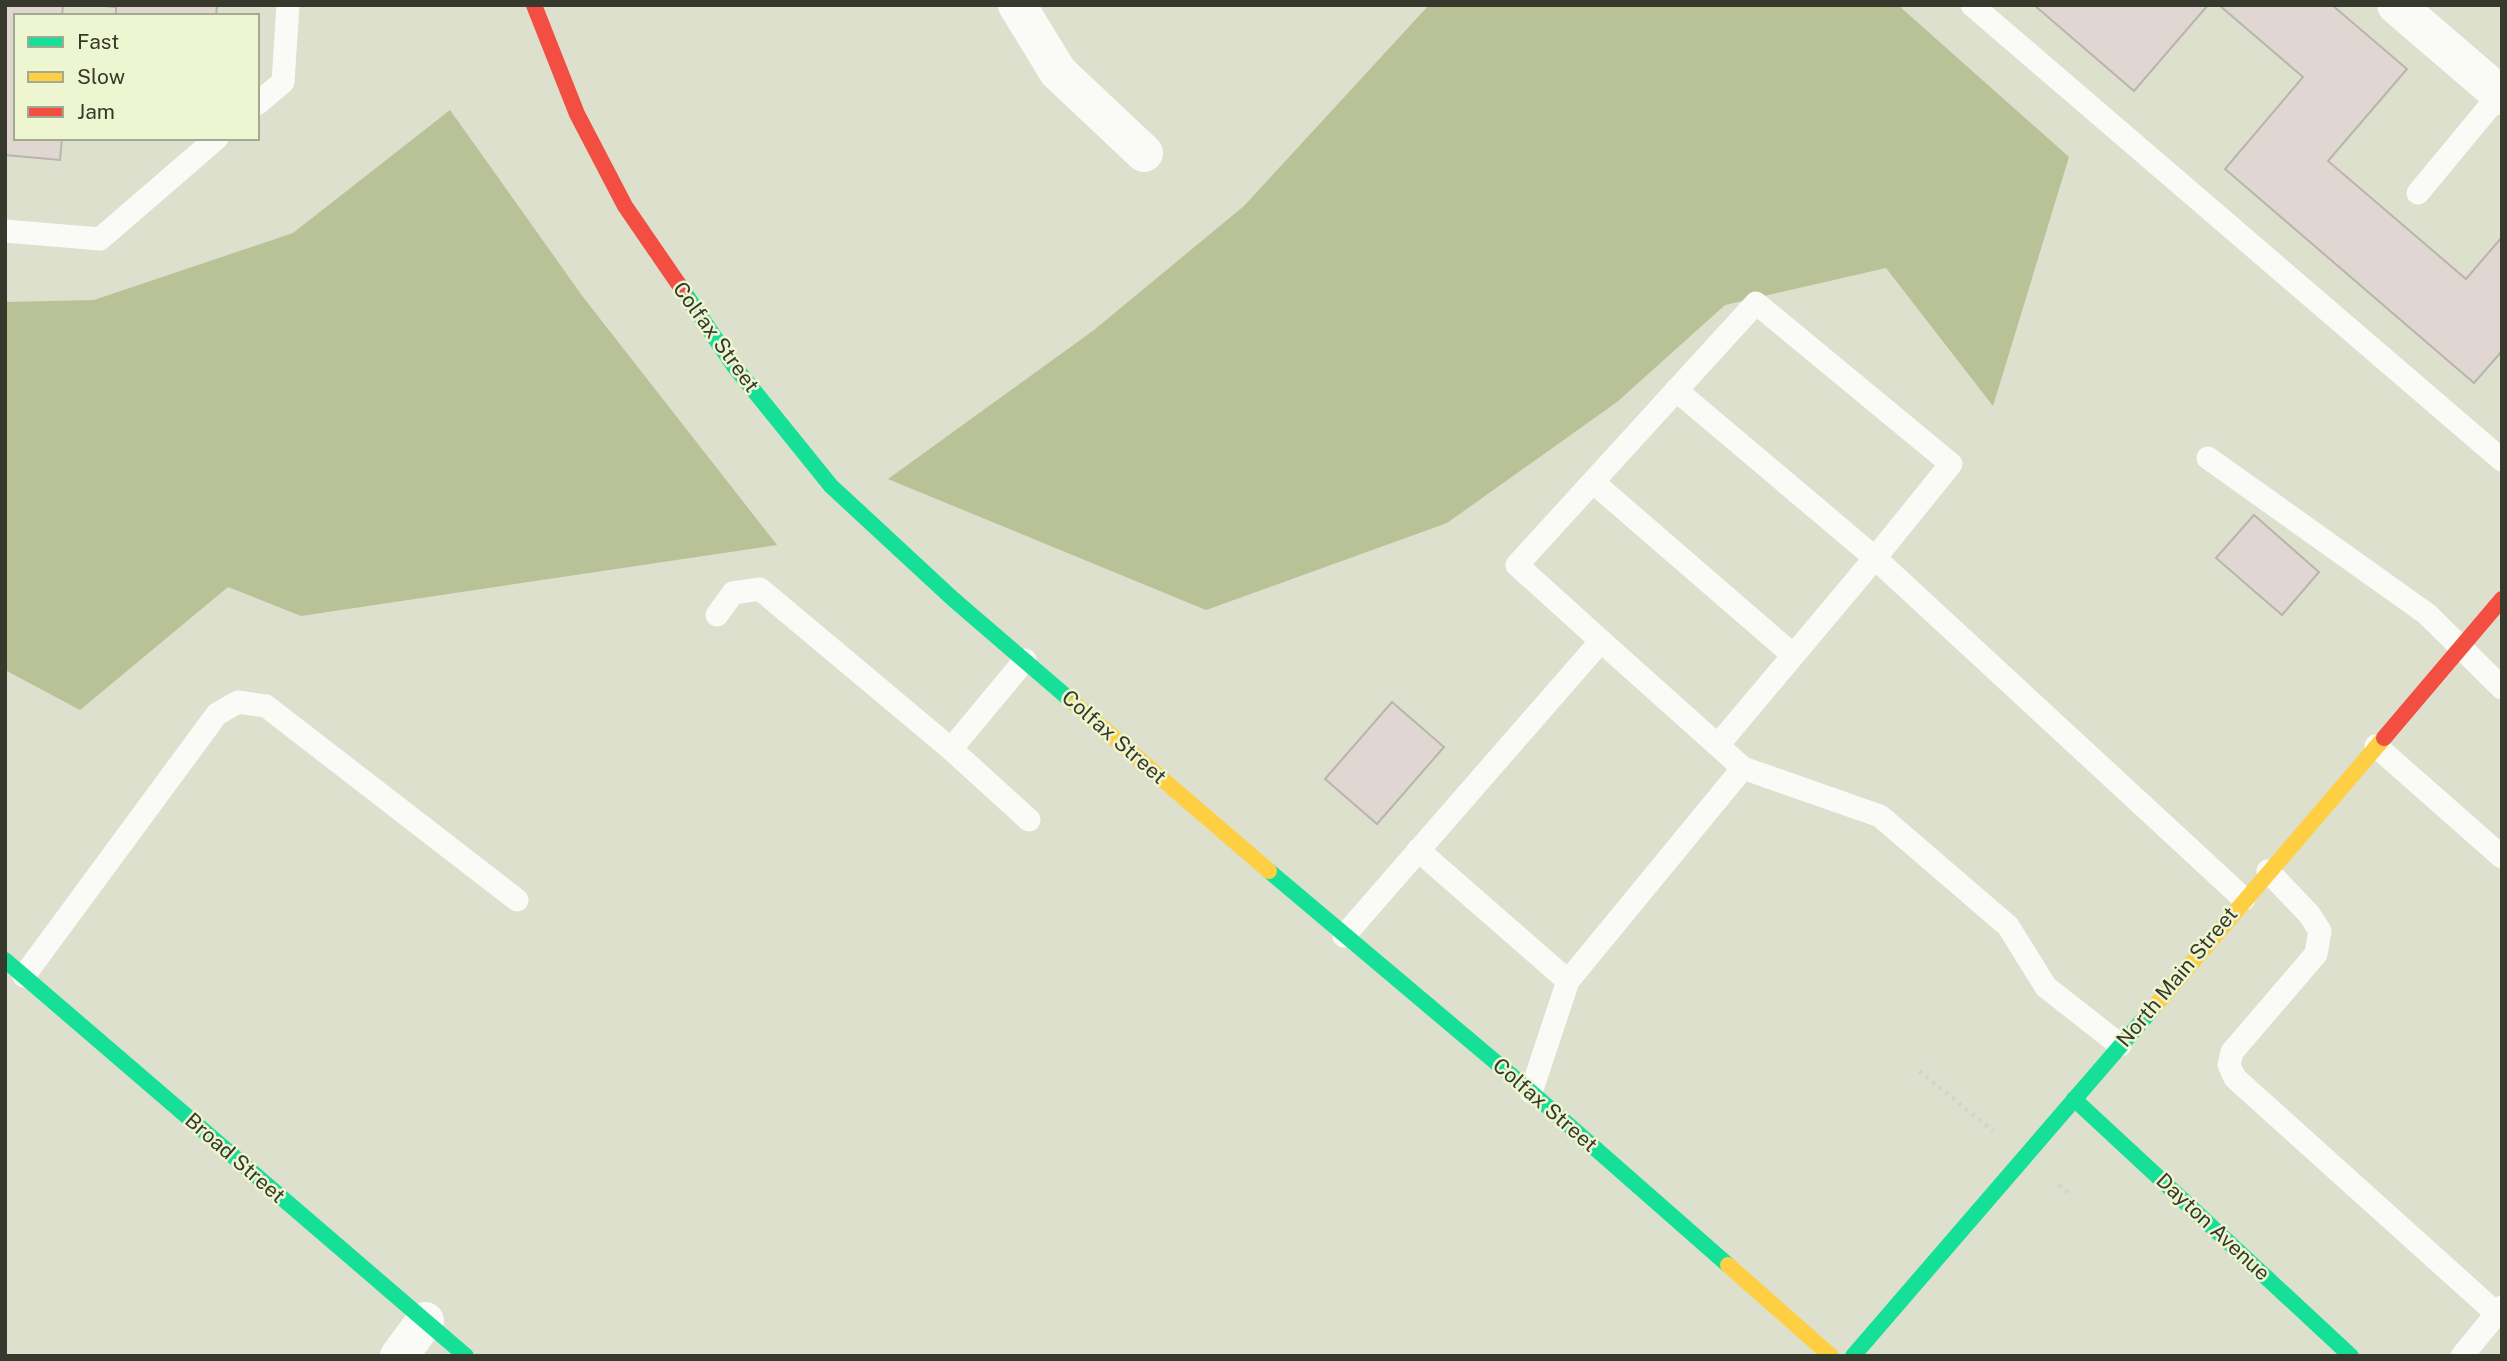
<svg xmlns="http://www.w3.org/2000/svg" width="2507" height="1361" font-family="'Public Sans',sans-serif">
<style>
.forest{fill:#b9c197}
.building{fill:#e0d6d2;stroke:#b9b4ae;stroke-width:2}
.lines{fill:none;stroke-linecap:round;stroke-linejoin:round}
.path{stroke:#d4d5cf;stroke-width:4.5;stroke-dasharray:3.5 5;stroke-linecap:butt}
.lane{stroke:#fafaf7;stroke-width:23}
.street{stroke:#fafaf7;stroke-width:38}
.fast{stroke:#16e098;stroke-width:16}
.slow{stroke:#ffcf43;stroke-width:16}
.jam{stroke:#f24e42;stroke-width:16}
.labels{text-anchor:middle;stroke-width:5;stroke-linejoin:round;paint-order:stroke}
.street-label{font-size:21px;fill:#36392b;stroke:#eef6d1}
</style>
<rect width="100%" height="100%" fill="#dce0cc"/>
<g class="forest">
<path d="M1429,5H1898L2069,157L1993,406L1886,268L1725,305L1617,402L1447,523L1206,610L888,479L1094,330L1244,206Z"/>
<path d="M450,110L583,297L777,545L301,616L228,587L80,710L5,670V302L94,300L293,233Z"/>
</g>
<g class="building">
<path d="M5,5H63L62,16H16V138H62L60,160L5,155Z"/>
<path d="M93,5H217L216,16H116V7Z"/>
<path d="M2034,5H2208L2134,91Z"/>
<path d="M2219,5H2332L2407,69L2328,161L2466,279L2502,237V351L2474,383L2225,169L2303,77Z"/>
<path d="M2254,515L2319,572L2282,615L2216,558Z"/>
<path d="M1392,702L1444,747L1377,824L1325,779Z"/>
</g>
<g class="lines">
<g class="path">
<path d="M1919,1071L1993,1131"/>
<path d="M2059,1185L2069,1193"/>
</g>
<g class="lane">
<path d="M1972,5L2502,460"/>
<path d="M257,104L283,82L288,5"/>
<path d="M2418,193L2500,94"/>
<path d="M5,231L100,239L217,138"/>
<path d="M1676,390L1875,558L1718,745"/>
<path d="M2208,458L2427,614L2502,688"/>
<path d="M1593,482L1793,655"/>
<path d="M717,615L733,593L760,589L951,749"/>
<path d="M1601,641L1743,768L1880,816L2008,926L2046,987L2120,1045"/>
<path d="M1025,660L951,749L1029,820"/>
<path d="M2376,746L2502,857"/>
<path d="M1418,850L1568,981"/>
<path d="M2268,871L2309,914L2320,931L2316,954L2232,1052L2229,1065L2235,1078L2497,1314"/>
<path d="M1344,936L1601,641L1517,565L1756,303L1951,464L1875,558L2244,899"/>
<path d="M24,976L217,714L238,702L266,706L517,900"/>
<path d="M1531,1092L1568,981L1743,768"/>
<path d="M2462,1356L2502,1307"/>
</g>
<g class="street">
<path d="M1017,5L1058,72L1144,153"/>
<path d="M2396,5L2502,96"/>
<path d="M399,1356L425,1321"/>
</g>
<g class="fast">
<path d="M684,292L734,366L831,486L953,599L1075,704"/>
<path d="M1269,871L1531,1092L1728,1265"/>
<path d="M5,960L466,1356"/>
<path d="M2074,1099L2351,1356"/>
<path d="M1853,1356L2154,1007"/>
</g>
<g class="slow">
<path d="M1075,704L1269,871"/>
<path d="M2154,1007L2384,738"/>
<path d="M1728,1265L1831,1356"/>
</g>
<g class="jam">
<path d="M534,5L577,114L625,206L684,292"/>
<path d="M2384,738L2502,599"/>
</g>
</g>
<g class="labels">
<g class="street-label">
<text transform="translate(716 337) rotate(54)" y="7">Colfax Street</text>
<text transform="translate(1114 737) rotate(41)" y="7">Colfax Street</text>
<text transform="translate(2177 977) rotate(-50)" y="7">North Main Street</text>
<text transform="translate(1545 1105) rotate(41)" y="7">Colfax Street</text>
<text transform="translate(235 1158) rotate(41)" y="7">Broad Street</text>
<text transform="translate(2213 1227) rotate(43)" y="7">Dayton Avenue</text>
</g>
</g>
<rect width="2507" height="1361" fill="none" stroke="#36392b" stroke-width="14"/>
<rect x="14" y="14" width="245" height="126" fill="#eef6d1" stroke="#a4aa8f" stroke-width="2"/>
<rect x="28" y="37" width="35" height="10" fill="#16e098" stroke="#a4aa8f" stroke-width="2"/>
<text x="77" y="49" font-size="21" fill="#36392b">Fast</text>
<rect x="28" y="72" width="35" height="10" fill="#ffcf43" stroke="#a4aa8f" stroke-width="2"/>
<text x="77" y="84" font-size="21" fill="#36392b">Slow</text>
<rect x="28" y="107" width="35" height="10" fill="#f24e42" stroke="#a4aa8f" stroke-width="2"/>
<text x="77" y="119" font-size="21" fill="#36392b">Jam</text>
</svg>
